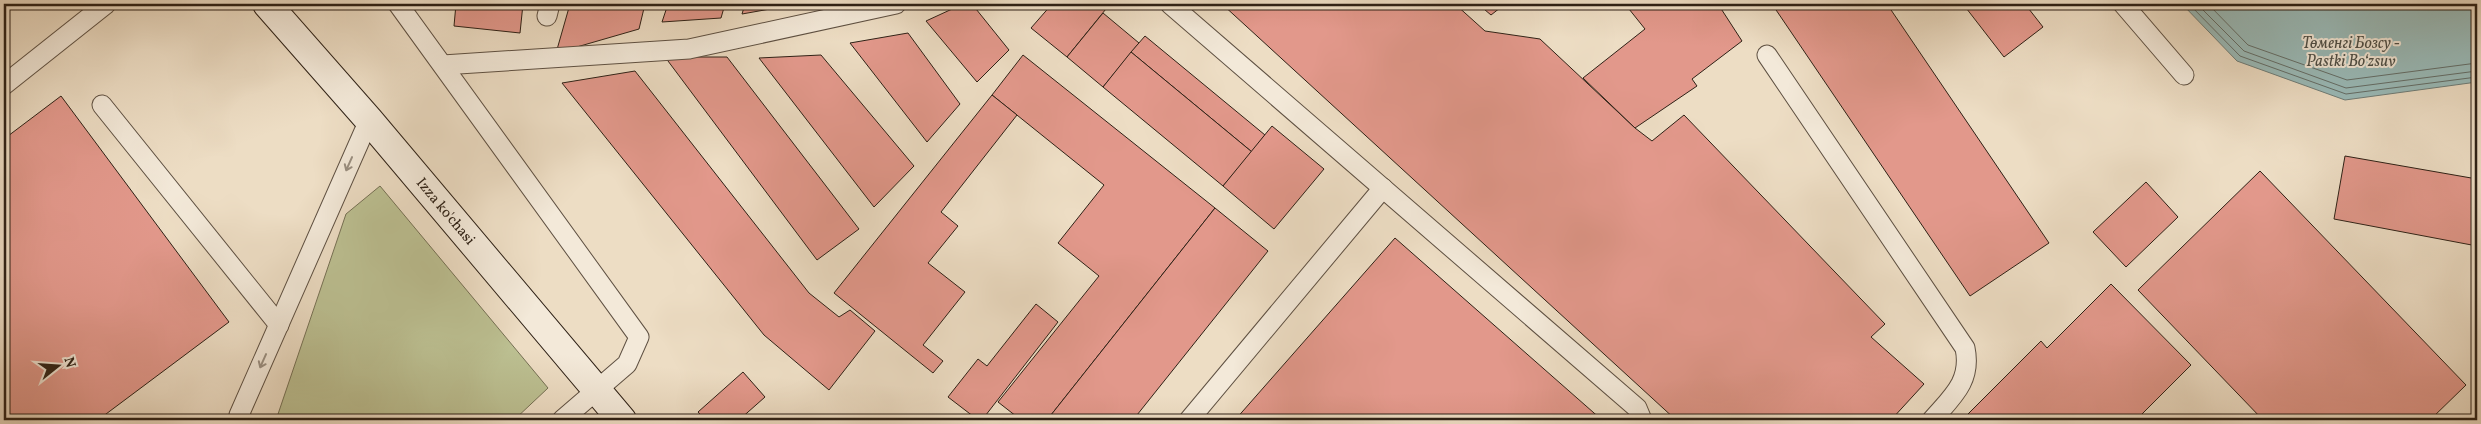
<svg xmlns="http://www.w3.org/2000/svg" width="2481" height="424" font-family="Vollkorn,serif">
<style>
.green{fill:#bcc092;stroke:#757054}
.water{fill:#9abbb9;stroke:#6f7d78}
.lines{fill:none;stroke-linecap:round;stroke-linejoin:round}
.shore{stroke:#646e68;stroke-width:1}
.building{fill:#e2988b;stroke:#2e2116}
.lane-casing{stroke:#5e5042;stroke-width:21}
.secondary-casing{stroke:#2e2116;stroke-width:30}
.lane{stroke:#f3e9d9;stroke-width:19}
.secondary{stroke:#f3e9d9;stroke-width:28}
.oneway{stroke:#9a8f81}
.labels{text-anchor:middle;stroke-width:4;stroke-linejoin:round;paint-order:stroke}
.street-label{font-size:15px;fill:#2e2116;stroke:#f3e9d9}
.water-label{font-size:16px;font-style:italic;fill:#4e4f47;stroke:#f3e9d9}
</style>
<rect width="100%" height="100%" fill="#edddc4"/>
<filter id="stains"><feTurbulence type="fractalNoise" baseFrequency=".004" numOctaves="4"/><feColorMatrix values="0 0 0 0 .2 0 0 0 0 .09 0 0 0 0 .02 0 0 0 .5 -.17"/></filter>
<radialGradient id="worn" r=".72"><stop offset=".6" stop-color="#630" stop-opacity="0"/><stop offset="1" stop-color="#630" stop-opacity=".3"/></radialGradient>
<path class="green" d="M380,186L548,388L514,420H276L346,214Z"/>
<path class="water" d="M2182,4H2477V82L2345,100L2237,61Z"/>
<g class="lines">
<g class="shore">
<path d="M2189,4L2240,56L2346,94L2477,77"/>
<path d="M2197,4L2244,51L2346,88L2477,71"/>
<path d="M2208,4L2248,45L2347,80L2477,63"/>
</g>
</g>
<g class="building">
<path d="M456,4H523L520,33L454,26Z"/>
<path d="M570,4H645L639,29L556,53Z"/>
<path d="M668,4H725L721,18L662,22Z"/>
<path d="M745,4H798L742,14Z"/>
<path d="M963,4H972L1009,50L977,82L926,21Z"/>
<path d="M1052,4H1110L1067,57L1031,28Z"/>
<path d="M1222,4H1455L1485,31L1540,39L1635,128L1652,141L1684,115L1885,324L1871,337L1924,384L1891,420H1676Z"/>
<path d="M1478,4H1505L1491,15Z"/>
<path d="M1625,4H1718L1742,41L1692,79L1697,86L1635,128L1583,78L1645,29Z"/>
<path d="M1772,4H1887L2049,243L1970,296Z"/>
<path d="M1963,4H2025L2043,27L2004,57Z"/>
<path d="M1103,13L1139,43L1103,87L1067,57Z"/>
<path d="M908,33L960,104L927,142L850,43Z"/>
<path d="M1145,36L1265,135L1252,152L1131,52Z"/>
<path d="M1131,52L1252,152L1223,186L1103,87Z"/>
<path d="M821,55L914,166L874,207L759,58Z"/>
<path d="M1023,55L1215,208L1047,420H1021L998,402L1099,276L1058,243L1104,185L992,95Z"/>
<path d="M4,56L10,64L4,69Z"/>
<path d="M665,57H727L859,229L817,260Z"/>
<path d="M635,71L809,293L839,317L850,310L875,331L829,390L764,335L562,83Z"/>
<path d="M992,95L1017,115L941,212L958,226L928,263L965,292L923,345L943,361L933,373L834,293Z"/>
<path d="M61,96L229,322L98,420H4V139Z"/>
<path d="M1272,126L1324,169L1274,229L1223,186Z"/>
<path d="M2345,156L2477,179V246L2334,219Z"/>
<path d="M2260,171L2466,385L2430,420H2263L2138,290Z"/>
<path d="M2146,182L2178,217L2126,267L2093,232Z"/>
<path d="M1215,208L1268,251L1133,420H1047Z"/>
<path d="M1395,238L1602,420H1235Z"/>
<path d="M2111,284L2191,365L2136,420H1962L2041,341L2047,348Z"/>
<path d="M1036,304L1058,322L982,420H978L948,397L978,359L987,366Z"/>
<path d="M743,372L765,397L739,420H705L698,412Z"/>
</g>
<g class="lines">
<defs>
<g id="lane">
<path d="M398,4L639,337L627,364L562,420"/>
<path d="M1170,4L1637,408L1642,420"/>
<path d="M2123,4L2184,75"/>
<path d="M547,16L550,4"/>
<path d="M1767,55L1965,348C1972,381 1952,397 1932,420"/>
<path d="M443,65L689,49L896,4"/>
<path d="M4,85L106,4"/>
<path d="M102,105L279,325"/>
<path d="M243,420L239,415L369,120"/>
<path d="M1189,420L1383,188"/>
</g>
<path id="secondary" d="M267,4L369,120L622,420"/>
</defs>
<use href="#lane" class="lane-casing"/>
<use href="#secondary" class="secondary-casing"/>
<use href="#lane" class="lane"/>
<use href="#secondary" class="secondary"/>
</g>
<defs><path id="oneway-shaft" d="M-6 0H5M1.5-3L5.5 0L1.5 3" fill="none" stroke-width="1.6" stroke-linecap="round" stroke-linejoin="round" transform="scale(1.25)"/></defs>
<g class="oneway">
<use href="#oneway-shaft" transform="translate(349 164) rotate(114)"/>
<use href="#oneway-shaft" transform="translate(263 361) rotate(114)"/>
</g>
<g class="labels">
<g class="street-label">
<text transform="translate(446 211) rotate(50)" y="5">Izza ko'chasi</text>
</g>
<g class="water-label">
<text x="2351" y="48">Төменгі Бозсу -<tspan x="2351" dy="18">Pastki Boʻzsuv</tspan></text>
</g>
</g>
<rect width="2481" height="424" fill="none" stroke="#edddc4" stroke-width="20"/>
<rect x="5" y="5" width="2471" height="414" fill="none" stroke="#2e2116" stroke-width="2.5"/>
<rect x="10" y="10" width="2461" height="404" fill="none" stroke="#2e2116"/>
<g transform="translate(58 366) rotate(73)" stroke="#f3e9d9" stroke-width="4" paint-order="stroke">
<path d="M0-4L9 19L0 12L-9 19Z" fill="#2e2116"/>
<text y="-8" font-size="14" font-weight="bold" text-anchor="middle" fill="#2e2116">N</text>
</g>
<rect width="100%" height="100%" filter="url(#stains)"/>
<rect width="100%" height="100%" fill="url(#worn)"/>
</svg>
